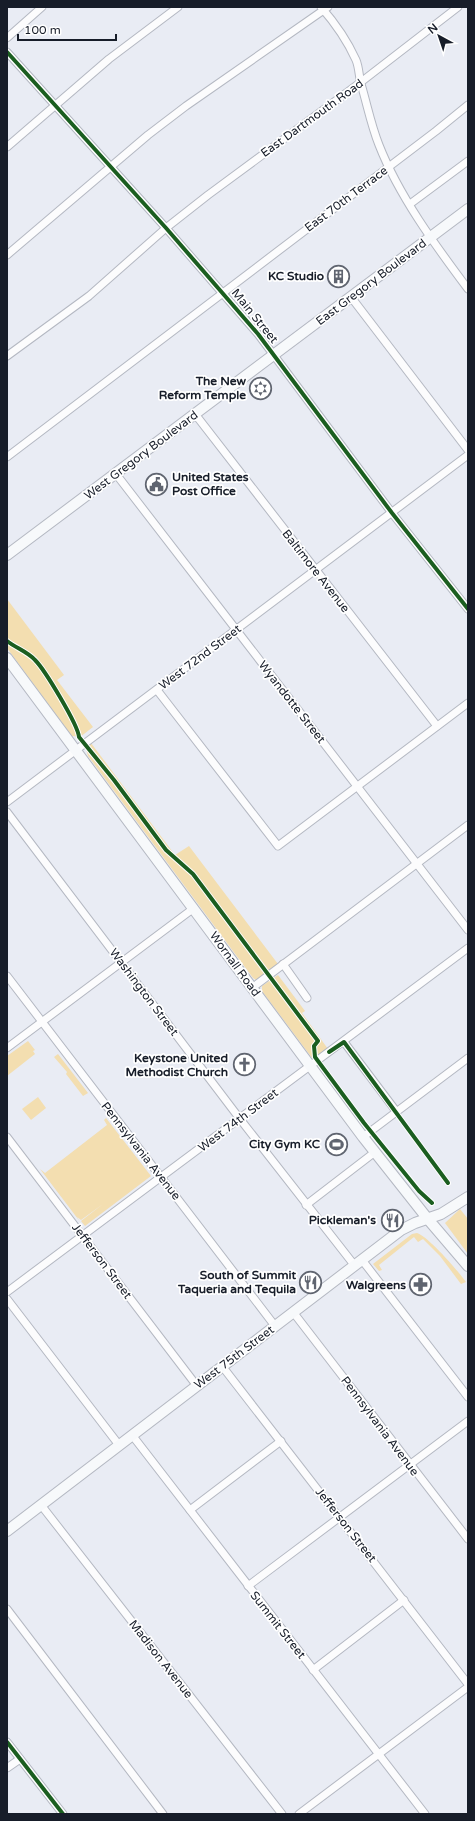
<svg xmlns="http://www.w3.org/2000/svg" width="475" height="1821" font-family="'Varela Round',sans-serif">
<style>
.green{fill:#f3deb0}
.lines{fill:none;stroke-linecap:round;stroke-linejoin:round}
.minor-casing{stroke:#b4b8c2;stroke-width:9}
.secondary-casing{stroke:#b4b8c2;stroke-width:12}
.minor{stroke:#fcfcfd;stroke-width:7}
.secondary{stroke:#f7f9fb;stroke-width:10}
.cycleway-casing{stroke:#fff;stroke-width:6}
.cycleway{stroke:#1b5e20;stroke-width:4}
.labels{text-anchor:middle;stroke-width:3.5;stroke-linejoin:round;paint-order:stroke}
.street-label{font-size:12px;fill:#171d29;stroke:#fff}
.poi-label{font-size:12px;font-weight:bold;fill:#171d29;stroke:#fff;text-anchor:end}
</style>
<rect width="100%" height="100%" fill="#e9ecf4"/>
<g class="green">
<path d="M7,599L64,675L57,680L93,727L80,737L72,736L7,648Z"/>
<path d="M91,743L175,855L189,846L278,964L256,980L253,978L88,756L86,749Z"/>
<path d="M278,975L305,1011L302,1013L328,1049L316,1058H312L262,991V986Z"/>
<path d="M28,1041L35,1050L33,1051L35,1054L7,1076V1056Z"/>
<path d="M58,1054L88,1093L83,1096L66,1074L67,1072L54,1057Z"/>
<path d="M38,1097L46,1108L31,1120L22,1109Z"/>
<path d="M106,1118L151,1176L85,1226L81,1221L103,1204L81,1220L77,1217L81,1223L40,1169L45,1173L107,1125L104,1120Z"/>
<path d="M460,1209L468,1219V1254L445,1223Z"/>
<path d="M417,1233C429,1237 458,1271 466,1282L461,1284L440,1256L423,1239L418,1242L414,1237L379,1265L382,1270L379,1271L373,1264L412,1234Z"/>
</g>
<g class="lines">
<defs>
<g id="minor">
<path d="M321,7C335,23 347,40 356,60C359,67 359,76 361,84C367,104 371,125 379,145C399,196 435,245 468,289"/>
<path d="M7,38L42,7"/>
<path d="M7,52L166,228L258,334L392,513L468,609"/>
<path d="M7,147L109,59L178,7"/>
<path d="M410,204L468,161"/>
<path d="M7,255L148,135L186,106L328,7"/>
<path d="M351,297L468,450"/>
<path d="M7,356L89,296L166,228L208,195L361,82L458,7"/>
<path d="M195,414L437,726"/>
<path d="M7,457L436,131L468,105"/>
<path d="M116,474L468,930"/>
<path d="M157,690L278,846L468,703"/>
<path d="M7,802L468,455"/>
<path d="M7,812L240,1119L355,1266"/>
<path d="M283,964L307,998"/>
<path d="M7,976L275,1326"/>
<path d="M252,988L468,825"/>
<path d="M344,1042L396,1111"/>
<path d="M7,1048L194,908"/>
<path d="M7,1137L197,1386"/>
<path d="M363,1137L468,1058"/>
<path d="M306,1205L375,1152"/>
<path d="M362,1260L468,1397"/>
<path d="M7,1292L468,948"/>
<path d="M7,1299L119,1445"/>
<path d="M293,1312L468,1539"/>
<path d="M222,1366L468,1684"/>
<path d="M132,1435L425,1814"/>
<path d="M41,1505L282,1814"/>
<path d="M190,1510L281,1441"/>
<path d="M248,1586L468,1421"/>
<path d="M7,1609L163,1814"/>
<path d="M313,1670L404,1600"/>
<path d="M7,1742L63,1814"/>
<path d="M7,1768L20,1759"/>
<path d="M299,1814L468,1687"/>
</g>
<g id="secondary">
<path d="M7,555L468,209"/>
<path d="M7,658L363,1137L427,1218L468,1266"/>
<path d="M7,1531L401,1230L415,1223L441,1214L468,1197"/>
</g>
</defs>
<use href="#minor" class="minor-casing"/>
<use href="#secondary" class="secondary-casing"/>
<use href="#minor" class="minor"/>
<use href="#secondary" class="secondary"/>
<defs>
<g id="cycleway">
<path d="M7,52L166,228L258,334L392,513L468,609"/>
<path d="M7,641C16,648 28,652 35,660C45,670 78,725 79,737L114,780L166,850L193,874L318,1041L314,1046L315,1057L364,1123L419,1191L432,1203"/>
<path d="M329,1052L344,1042L448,1183"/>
<path d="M7,1742L63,1814"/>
</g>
</defs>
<use href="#cycleway" class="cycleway-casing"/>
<use href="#cycleway" class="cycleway"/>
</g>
<defs>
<symbol id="building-ring" viewBox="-11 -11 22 22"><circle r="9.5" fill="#fff" stroke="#606570" stroke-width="1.5"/><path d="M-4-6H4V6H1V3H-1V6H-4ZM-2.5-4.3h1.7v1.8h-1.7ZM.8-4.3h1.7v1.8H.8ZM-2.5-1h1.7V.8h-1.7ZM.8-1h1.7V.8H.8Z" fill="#606570"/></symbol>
<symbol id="synagogue-ring" viewBox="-11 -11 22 22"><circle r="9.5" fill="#fff" stroke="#606570" stroke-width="1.5"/><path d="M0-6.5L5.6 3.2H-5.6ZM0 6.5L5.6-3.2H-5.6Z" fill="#606570"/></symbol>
<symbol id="civic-ring" viewBox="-11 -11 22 22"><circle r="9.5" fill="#fff" stroke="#606570" stroke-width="1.5"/><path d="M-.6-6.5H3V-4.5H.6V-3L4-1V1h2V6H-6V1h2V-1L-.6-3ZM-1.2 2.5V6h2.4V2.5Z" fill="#606570"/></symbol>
<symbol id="church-ring" viewBox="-11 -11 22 22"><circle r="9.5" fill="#fff" stroke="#606570" stroke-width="1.5"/><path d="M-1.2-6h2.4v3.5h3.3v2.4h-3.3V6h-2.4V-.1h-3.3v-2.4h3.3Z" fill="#606570"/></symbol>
<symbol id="stadium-ring" viewBox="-11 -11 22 22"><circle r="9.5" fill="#fff" stroke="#606570" stroke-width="1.5"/><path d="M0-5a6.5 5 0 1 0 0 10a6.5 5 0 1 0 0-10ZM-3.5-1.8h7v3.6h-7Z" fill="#606570"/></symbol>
<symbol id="restaurant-ring" viewBox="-11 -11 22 22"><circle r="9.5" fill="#fff" stroke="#606570" stroke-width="1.5"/><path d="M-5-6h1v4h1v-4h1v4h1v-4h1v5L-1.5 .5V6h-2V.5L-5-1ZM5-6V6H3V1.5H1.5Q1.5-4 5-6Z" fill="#606570"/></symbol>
<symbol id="pharmacy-ring" viewBox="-11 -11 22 22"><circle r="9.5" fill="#fff" stroke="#606570" stroke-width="1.5"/><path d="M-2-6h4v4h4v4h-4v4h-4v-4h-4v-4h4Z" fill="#606570"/></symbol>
</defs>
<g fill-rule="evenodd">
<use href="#building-ring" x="326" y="264" width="25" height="25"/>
<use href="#synagogue-ring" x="248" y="376" width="25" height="25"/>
<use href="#civic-ring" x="144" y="472" width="25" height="25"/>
<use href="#church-ring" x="232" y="1052" width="25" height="25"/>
<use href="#stadium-ring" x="324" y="1132" width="25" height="25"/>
<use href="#restaurant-ring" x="380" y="1208" width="25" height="25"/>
<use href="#restaurant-ring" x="298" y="1270" width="25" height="25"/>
<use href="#pharmacy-ring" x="408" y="1272" width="25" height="25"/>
</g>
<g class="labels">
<g class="street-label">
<text transform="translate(312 118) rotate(-36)" y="4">East Dartmouth Road</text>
<text transform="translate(346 199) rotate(-37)" y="4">East 70th Terrace</text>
<text transform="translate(371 282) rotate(-37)" y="4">East Gregory Boulevard</text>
<text transform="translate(255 316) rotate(51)" y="4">Main Street</text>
<text transform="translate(141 455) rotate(-37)" y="4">West Gregory Boulevard</text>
<text transform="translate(316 571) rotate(52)" y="4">Baltimore Avenue</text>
<text transform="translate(200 657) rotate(-37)" y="4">West 72nd Street</text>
<text transform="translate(292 702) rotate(52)" y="4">Wyandotte Street</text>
<text transform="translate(235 964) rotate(54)" y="4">Wornall Road</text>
<text transform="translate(144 992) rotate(53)" y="4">Washington Street</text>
<text transform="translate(238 1120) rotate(-37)" y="4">West 74th Street</text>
<text transform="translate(141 1151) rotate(52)" y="4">Pennsylvania Avenue</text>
<text transform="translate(102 1261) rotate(53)" y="4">Jefferson Street</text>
<text transform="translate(234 1357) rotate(-37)" y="4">West 75th Street</text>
<text transform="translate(380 1426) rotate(53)" y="4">Pennsylvania Avenue</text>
<text transform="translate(346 1525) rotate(52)" y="4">Jefferson Street</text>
<text transform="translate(278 1625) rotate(52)" y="4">Summit Street</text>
<text transform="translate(161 1659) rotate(52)" y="4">Madison Avenue</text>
</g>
<g class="poi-label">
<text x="324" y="280">KC Studio</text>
<text x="246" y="385">The New<tspan x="246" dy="14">Reform Temple</tspan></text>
<text x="172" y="481" text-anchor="start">United States<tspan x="172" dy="14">Post Office</tspan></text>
<text x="228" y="1062">Keystone United<tspan x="228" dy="14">Methodist Church</tspan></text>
<text x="320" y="1148">City Gym KC</text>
<text x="376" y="1224">Pickleman's</text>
<text x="296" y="1279">South of Summit<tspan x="296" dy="14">Taqueria and Tequila</tspan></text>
<text x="406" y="1289">Walgreens</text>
</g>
</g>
<rect width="475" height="1821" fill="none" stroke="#171d29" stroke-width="16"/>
<g transform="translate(439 36) rotate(320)" stroke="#ffffff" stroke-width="3" paint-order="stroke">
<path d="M0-3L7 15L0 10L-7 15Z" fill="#171d29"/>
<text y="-6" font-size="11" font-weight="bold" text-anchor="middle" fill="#171d29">N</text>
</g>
<path d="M18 34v6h98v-6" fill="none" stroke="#171d29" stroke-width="2"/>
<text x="24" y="34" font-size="12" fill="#171d29" stroke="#ffffff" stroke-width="3" paint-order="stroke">100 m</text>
</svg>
